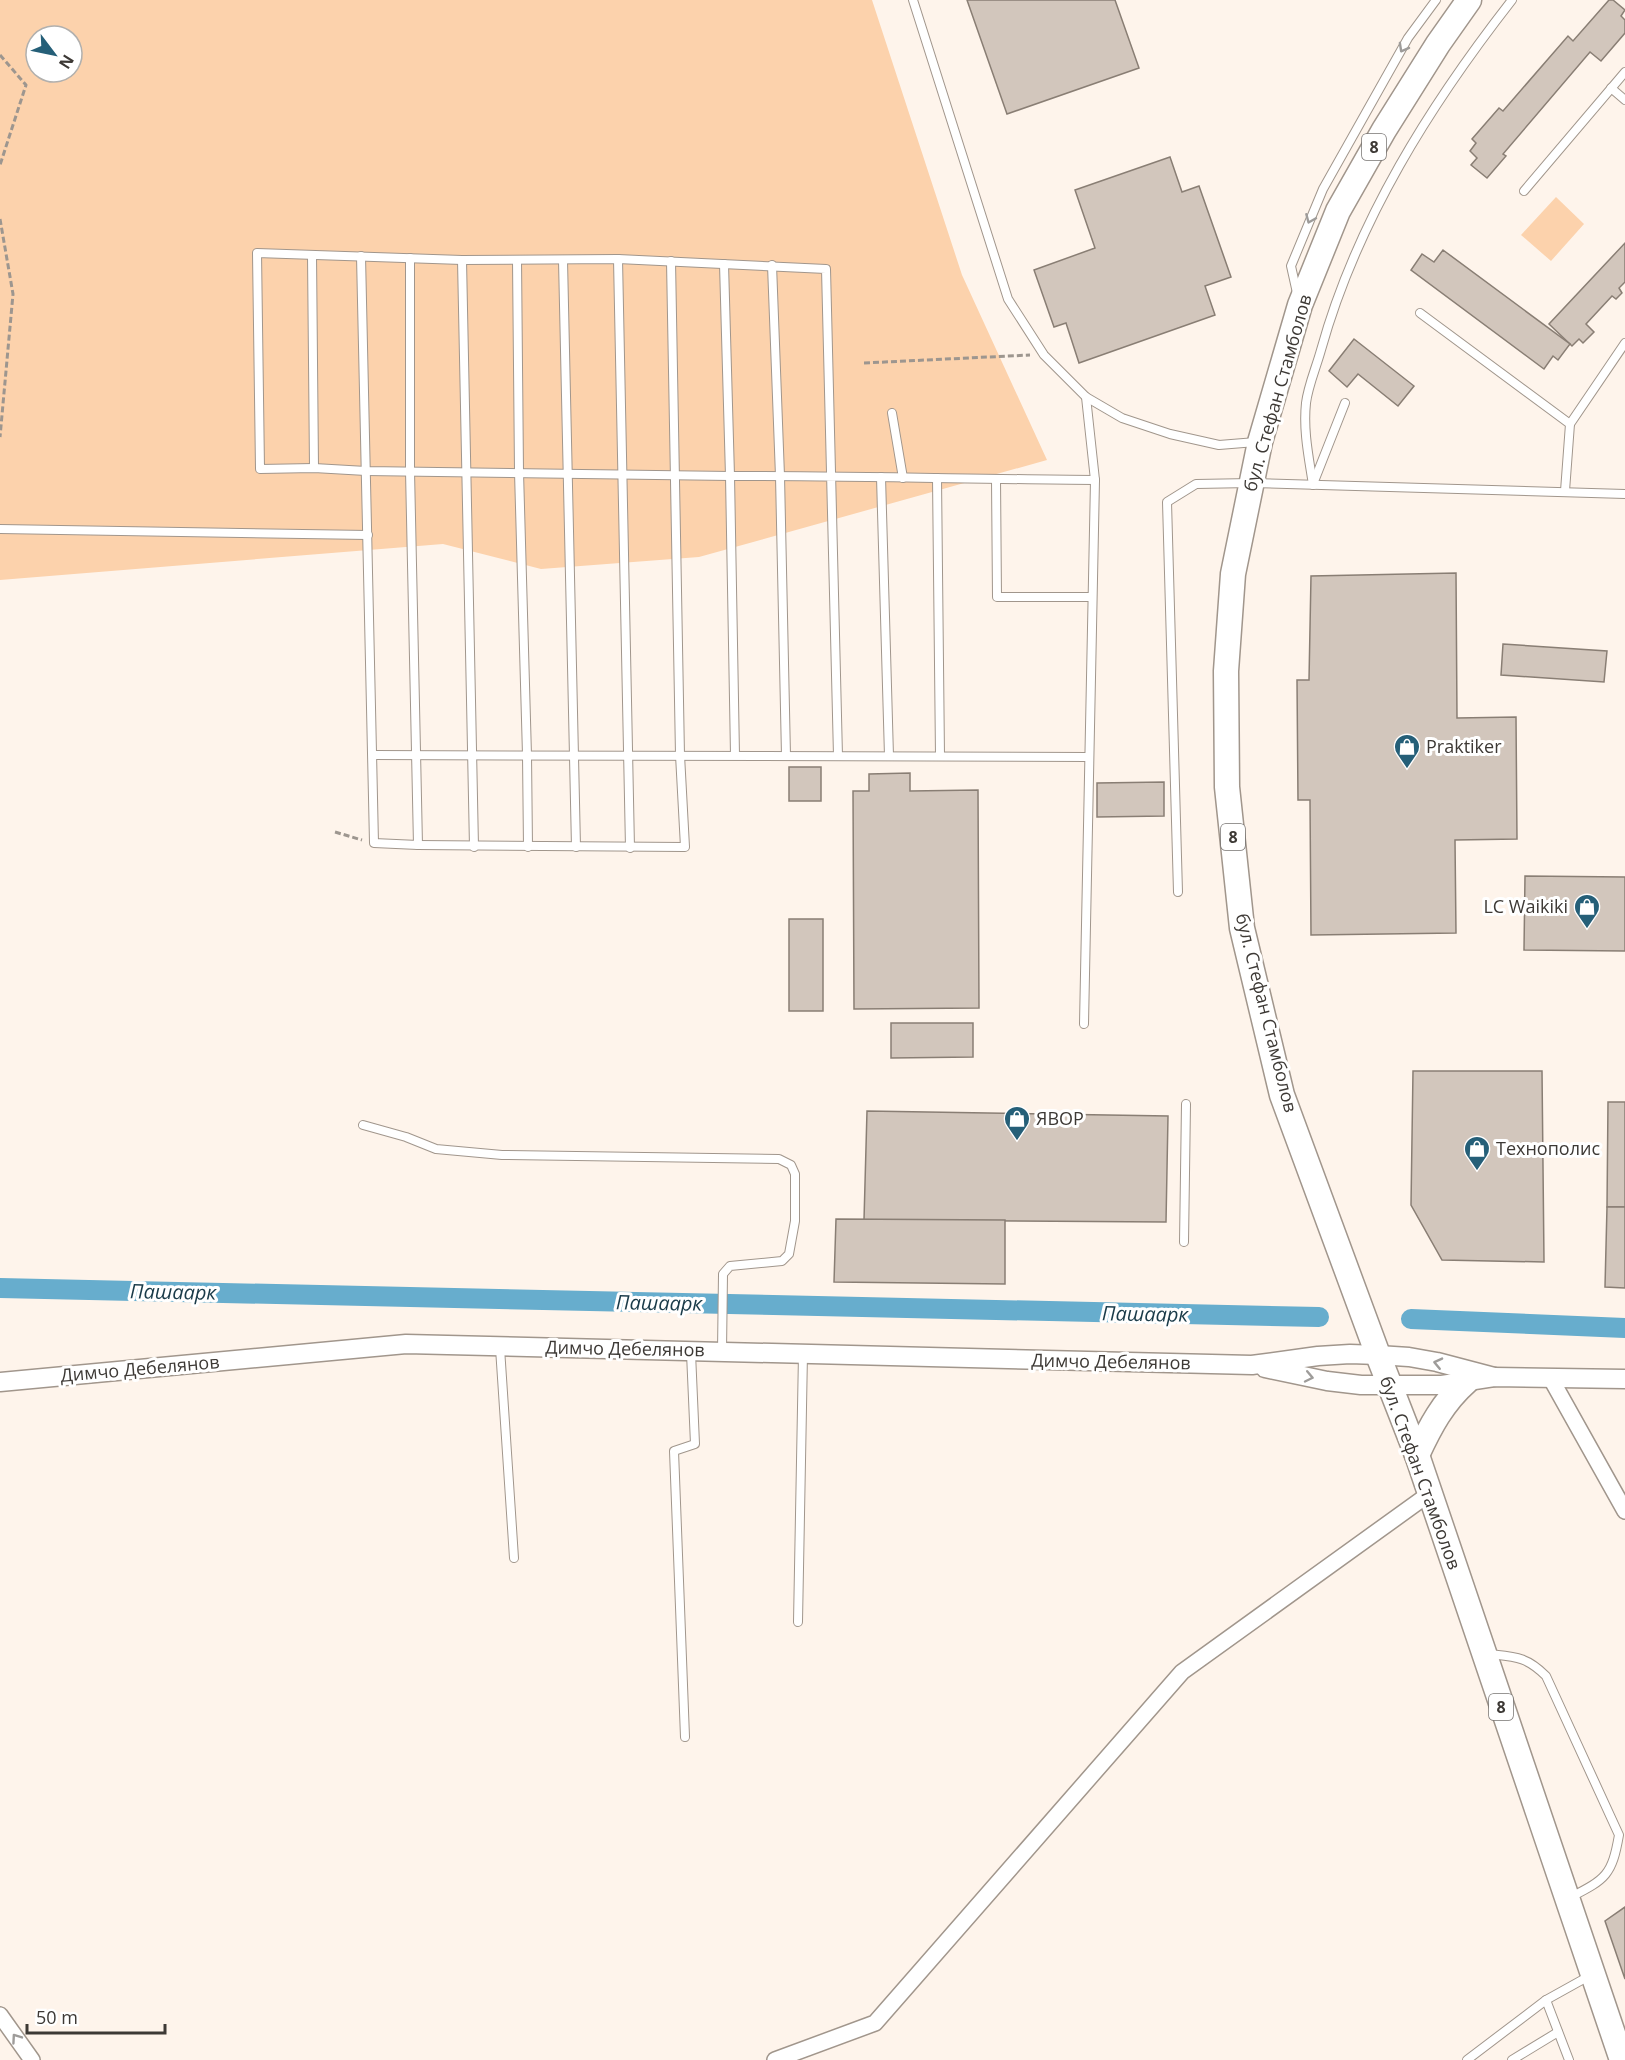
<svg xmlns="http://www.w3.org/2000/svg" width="1625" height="2060" font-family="'Open Sans',sans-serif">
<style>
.green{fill:#fcd2ac;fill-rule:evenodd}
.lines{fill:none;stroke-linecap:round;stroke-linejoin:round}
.canal{stroke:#67adcd;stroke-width:20}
.building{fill:#d2c6bc;stroke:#897e74;stroke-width:1.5}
.service-casing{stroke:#a1968c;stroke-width:10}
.minor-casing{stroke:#a1968c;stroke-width:18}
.tertiary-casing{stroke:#a1968c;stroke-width:21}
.primary-casing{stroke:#a1968c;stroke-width:27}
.path{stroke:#9d968f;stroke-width:3;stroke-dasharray:6 3;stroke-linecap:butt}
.service{stroke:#fff;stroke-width:8}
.minor{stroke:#fff;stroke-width:15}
.tertiary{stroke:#fff;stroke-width:18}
.primary{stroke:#fff;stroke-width:24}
.oneway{stroke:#9e9c9a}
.labels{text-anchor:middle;stroke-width:6;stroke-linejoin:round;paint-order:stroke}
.shield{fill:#fff;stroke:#777472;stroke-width:1.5}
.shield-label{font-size:16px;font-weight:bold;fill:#3d3935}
.street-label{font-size:18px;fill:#3d3935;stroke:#fff}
.poi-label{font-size:18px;fill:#3d3935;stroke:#fff;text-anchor:start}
.water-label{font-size:20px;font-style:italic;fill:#1a3b49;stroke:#fff}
</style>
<rect width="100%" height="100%" fill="#fef4eb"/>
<g class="green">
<path d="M0,0H872L962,275L1047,460L699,557L541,569L443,544L0,580ZM36,36H72V72H36Z"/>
<path d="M1556,197L1584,224L1551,261L1521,235Z"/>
</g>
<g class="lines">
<g class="canal">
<path d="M0,1288L1319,1317"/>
<path d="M1411,1319L1625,1328"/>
</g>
</g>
<g class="building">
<path d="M967,0H1115L1139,68L1007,114Z"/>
<path d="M1609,0H1613L1625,10L1621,16L1625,20V33L1601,61L1590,52L1503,154L1506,156L1487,178L1471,165L1477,158L1470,151L1476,143L1472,139L1499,108L1503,111L1568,36L1573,41Z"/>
<path d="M1170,157L1182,192L1199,186L1231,277L1205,286L1215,315L1079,363L1066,323L1054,327L1034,270L1095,248L1075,190Z"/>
<path d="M1625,243V282L1619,288L1622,293L1616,299L1612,296L1586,324L1594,332L1583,343L1579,339L1572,346L1549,324Z"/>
<path d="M1443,250L1570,344L1558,360L1553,356L1544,369L1411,270L1422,254L1434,262Z"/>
<path d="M1354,339L1414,386L1398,406L1358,374L1347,387L1329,371Z"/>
<path d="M1456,573L1457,718L1516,717L1517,839L1455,840L1456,933L1311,935L1310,800H1298L1297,680H1309L1311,576Z"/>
<path d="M1503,644L1607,651L1604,682L1501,675Z"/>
<rect x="789" y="767" width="32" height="34"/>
<path d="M910,773V791L978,790L979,1008L854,1009L853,791H869V774Z"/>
<path d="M1164,782V816L1097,817V783Z"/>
<path d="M1525,876L1625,877V951L1524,950Z"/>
<rect x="789" y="919" width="34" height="92"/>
<path d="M891,1023H973V1057L891,1058Z"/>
<path d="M1413,1071H1542L1544,1262L1442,1260L1411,1205Z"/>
<path d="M1608,1102H1625V1207H1607Z"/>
<path d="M867,1111L1168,1116L1166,1222L864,1220Z"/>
<path d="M1607,1207H1625V1288L1605,1287Z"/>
<path d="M836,1219L1005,1220V1284L834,1282Z"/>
<path d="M1625,1907V1979L1605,1921Z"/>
</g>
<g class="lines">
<defs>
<g id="service">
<path d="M913,0L1008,299L1044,355L1086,397L1122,418L1170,434L1219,445L1256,442"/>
<path d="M1611,88L1625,100"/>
<path d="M1524,191L1625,72"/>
<path d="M312,255L314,468"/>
<path d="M361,256L374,843L418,845L410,471V258"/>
<path d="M618,259L630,848"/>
<path d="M462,260L474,847"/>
<path d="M517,260L519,472L527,755L528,847"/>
<path d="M563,260L576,847"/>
<path d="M724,264L730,476L735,755"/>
<path d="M772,265L780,476L786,756"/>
<path d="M1297,293L1291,266L1323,189L1408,38L1436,0"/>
<path d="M1420,313L1570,424L1565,491"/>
<path d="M892,413L903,478"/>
<path d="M1570,424L1625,343"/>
<path d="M881,477L889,756"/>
<path d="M937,478L940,756"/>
<path d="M996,479L997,597H1092"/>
<path d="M1313,484L1345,403"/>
<path d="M1313,485C1309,458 1303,431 1306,403C1308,386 1316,368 1321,350C1357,221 1430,105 1512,0"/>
<path d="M0,529L368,535"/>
<path d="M373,755L1089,757"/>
<path d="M838,756L826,269L618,259L462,260L257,253L260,469L314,468L366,471L730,476C852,476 973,479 1095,480"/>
<path d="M418,845L685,847L680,755L671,261"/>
<path d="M1178,892L1167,502L1196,484L1251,483L1625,494"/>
<path d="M1084,1024L1095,480L1086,397"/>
<path d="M363,1125L406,1137L436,1149L502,1155L779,1159L791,1165L795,1174V1221L789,1254L782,1261L730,1266L723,1274L722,1351"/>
<path d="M1184,1242L1186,1104"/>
<path d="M500,1348L514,1558"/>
<path d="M798,1622L803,1354"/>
<path d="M1488,1654C1515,1657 1526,1656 1546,1676L1619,1835C1612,1875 1606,1879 1571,1897"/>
<path d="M685,1737L674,1451L695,1444L691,1353"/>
<path d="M1546,2000L1569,2060"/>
<path d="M1467,2060L1546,2000L1591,1975"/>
<path d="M1512,2060L1558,2032"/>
</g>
<g id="minor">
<path d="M1550,1377L1625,1511"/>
<path d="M0,2015L32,2060"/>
<path d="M775,2060L875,2023L1182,1672L1429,1494"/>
</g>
<g id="tertiary">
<path d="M1265,1368L1327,1381L1361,1385H1442L1494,1377L1625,1379"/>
<path d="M0,1382L406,1344L1252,1365L1318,1356L1350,1354L1378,1355L1409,1357L1437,1362L1494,1377"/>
</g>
<g id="primary">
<path d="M1469,0L1438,44L1384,130L1338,211L1300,305L1260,442L1233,574L1226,671L1227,787L1242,928L1282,1095L1378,1355L1417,1455L1622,2060"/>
<path d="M1417,1455C1430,1427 1443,1402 1467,1381"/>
</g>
</defs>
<use href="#service" class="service-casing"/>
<use href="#minor" class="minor-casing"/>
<use href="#tertiary" class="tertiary-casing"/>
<use href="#primary" class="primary-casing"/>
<g class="path">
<path d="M0,55L26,85L0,165"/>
<path d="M0,219L13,294L0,437"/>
<path d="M864,363L1030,355"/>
<path d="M335,832L362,840"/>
</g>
<use href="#service" class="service"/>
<use href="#minor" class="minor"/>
<use href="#tertiary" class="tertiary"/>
<use href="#primary" class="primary"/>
</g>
<defs><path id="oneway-chevron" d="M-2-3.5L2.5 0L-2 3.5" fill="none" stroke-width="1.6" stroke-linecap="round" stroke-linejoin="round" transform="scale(1.5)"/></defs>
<g class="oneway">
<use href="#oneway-chevron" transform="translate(1403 48) rotate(119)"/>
<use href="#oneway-chevron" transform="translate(1310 219) rotate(113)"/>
<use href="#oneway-chevron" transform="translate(1438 1363) rotate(-167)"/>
<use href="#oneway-chevron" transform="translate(1309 1377) rotate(12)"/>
<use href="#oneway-chevron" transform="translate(16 2038) rotate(-125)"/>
</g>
<defs>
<symbol id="shop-pin" viewBox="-11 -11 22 30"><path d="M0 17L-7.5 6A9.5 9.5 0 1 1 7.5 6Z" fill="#255f78" stroke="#fff"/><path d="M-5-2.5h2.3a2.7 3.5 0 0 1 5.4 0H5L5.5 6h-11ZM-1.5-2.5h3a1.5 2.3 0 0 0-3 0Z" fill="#fff"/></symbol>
</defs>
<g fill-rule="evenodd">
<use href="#shop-pin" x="1392" y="732" width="30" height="40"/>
<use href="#shop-pin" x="1572" y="892" width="30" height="40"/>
<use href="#shop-pin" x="1002" y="1104" width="30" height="40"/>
<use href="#shop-pin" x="1462" y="1134" width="30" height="40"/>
</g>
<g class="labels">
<g class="shield">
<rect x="1362" y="134" width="24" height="26" rx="4.5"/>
<rect x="1221" y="824" width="24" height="26" rx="4.5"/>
<rect x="1489" y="1694" width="24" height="26" rx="4.5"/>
</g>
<g class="shield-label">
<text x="1374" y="153">8</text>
<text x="1233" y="843">8</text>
<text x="1501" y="1713">8</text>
</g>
<g class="street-label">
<text transform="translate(1278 393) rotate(-74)" y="6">бул. Стефан Стамболов</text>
<text transform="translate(1266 1013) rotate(76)" y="6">бул. Стефан Стамболов</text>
<text transform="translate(625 1349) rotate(1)" y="6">Димчо Дебелянов</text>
<text transform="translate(1111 1362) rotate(1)" y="6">Димчо Дебелянов</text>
<text transform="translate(140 1369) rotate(-5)" y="6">Димчо Дебелянов</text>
<text transform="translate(1420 1473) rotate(70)" y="6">бул. Стефан Стамболов</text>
</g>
<g class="poi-label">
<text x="1426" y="753">Praktiker</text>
<text x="1568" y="913" text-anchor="end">LC Waikiki</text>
<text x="1036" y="1125">ЯВОР</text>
<text x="1496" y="1155">Технополис</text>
</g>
<g class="water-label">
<text transform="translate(173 1292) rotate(1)" y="7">Пашаарк</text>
<text transform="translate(659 1303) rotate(1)" y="7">Пашаарк</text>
<text transform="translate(1145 1314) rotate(1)" y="7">Пашаарк</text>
</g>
</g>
<g transform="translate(54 54) rotate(122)"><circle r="28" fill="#ffffff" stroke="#b1b0ae" stroke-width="1.5"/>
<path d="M0-4.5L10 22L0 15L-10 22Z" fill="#255f78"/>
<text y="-9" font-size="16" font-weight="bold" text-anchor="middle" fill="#3d3935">N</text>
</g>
<path d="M27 2024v9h138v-9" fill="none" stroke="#3d3935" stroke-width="3"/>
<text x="36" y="2024" font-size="18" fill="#3d3935" stroke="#ffffff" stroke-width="4.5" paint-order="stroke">50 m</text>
</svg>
